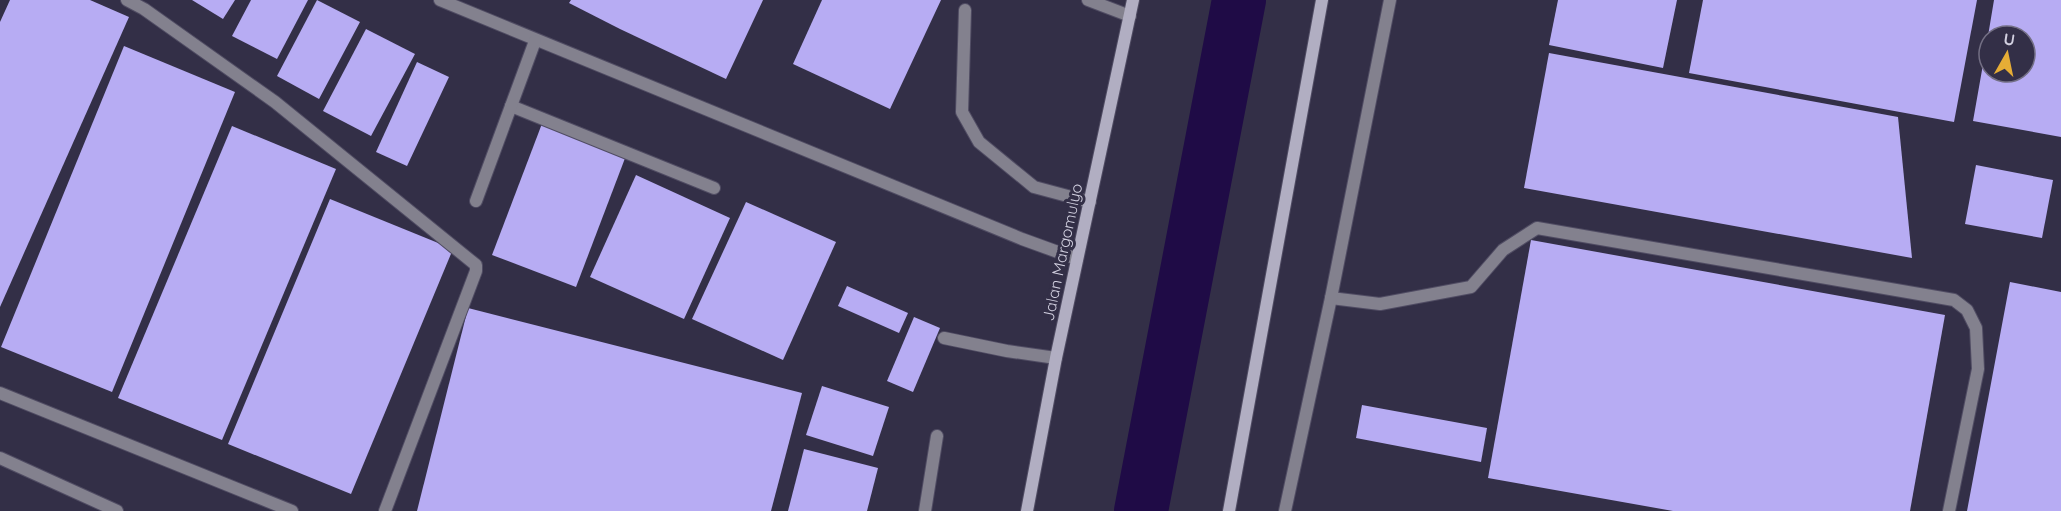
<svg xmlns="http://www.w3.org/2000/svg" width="2061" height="511" font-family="Quicksand,sans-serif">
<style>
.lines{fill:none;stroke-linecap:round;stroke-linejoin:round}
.river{stroke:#1f0b46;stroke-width:54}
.building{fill:#b7acf3}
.lane-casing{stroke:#504c63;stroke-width:14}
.secondary-casing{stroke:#504c63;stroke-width:14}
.lane{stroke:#83818e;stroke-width:12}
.secondary{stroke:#b1aec2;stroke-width:12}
.labels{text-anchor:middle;stroke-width:6;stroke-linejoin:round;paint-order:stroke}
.street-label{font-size:16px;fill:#d2d0e0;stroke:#332f47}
</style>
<rect width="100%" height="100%" fill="#332f47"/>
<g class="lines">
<path class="river" d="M1141,511L1239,0"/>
</g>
<g class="building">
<path d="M10,0H90L129,17L0,307V22Z"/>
<path d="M192,0H235L223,19Z"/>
<path d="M251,0H308L277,59L232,36Z"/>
<path d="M317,0L360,22L319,99L277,76Z"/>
<path d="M571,0H763L726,79L620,29L569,3Z"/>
<path d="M822,0H941L890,109L793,64Z"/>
<path d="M1558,0H1677L1663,68L1549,45Z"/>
<path d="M1703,0H1977L1954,122L1689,73Z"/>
<path d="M1994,0H2061V137L1973,121L1988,36L1989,72H2025V36H1988Z"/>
<path d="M366,29L415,54L371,136L323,111Z"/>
<path d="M124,46L235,92L112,392L1,347Z"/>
<path d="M1549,53L1898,117L1912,258L1524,188Z"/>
<path d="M417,62L449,77L407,166L376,152Z"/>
<path d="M543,121L627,153L576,287L492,255Z"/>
<path d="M232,126L336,169L222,440L118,398Z"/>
<path d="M1976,165L2053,180L2042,238L1965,224Z"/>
<path d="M636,175L730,218L684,319L590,277Z"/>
<path d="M330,199L453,249L351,494L228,444Z"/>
<path d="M746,202L836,242L783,360L692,319Z"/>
<path d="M1531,240L1945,315L1910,511H1673L1488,478Z"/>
<path d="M2010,282L2061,292V511H1967Z"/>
<path d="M847,286L908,313L899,333L838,306Z"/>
<path d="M468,308L802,393L771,511H417Z"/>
<path d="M914,317L940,328L913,392L887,381Z"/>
<path d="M822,386L889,407L873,456L806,435Z"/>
<path d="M1362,405L1487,428L1481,462L1356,438Z"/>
<path d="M804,449L878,468L867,511H788Z"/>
</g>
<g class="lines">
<defs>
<g id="lane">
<path d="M127,0L144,9L275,102L476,265V271L385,511"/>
<path d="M440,0L1022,239L1077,259"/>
<path d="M1088,0L1130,16"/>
<path d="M965,10L962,112L979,142L1034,187L1090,202"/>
<path d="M511,106L714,188"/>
<path d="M476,201L535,41"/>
<path d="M1331,298L1380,304L1471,287L1503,250L1537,228L1954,300L1967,310L1976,328L1978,369L1949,511"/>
<path d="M944,338L1007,351L1056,358"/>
<path d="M0,393L292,511"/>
<path d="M0,458L117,511"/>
<path d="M925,511L937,436"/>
<path d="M1285,511L1331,298L1390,0"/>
</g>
<g id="secondary">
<path d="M1027,511L1056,358L1133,0"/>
<path d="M1229,511L1322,0"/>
</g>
</defs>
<use href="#lane" class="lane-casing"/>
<use href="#secondary" class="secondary-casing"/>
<use href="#lane" class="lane"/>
<use href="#secondary" class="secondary"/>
</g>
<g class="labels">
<g class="street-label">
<text transform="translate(1062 252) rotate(-78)" y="6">Jalan Margomulyo</text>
</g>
</g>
<g transform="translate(2007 54) rotate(9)"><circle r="28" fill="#332f47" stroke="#736f84" stroke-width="1.5"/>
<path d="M0-4.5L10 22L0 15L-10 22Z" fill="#e6ad36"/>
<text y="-9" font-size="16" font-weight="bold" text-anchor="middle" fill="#d2d0e0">U</text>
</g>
</svg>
